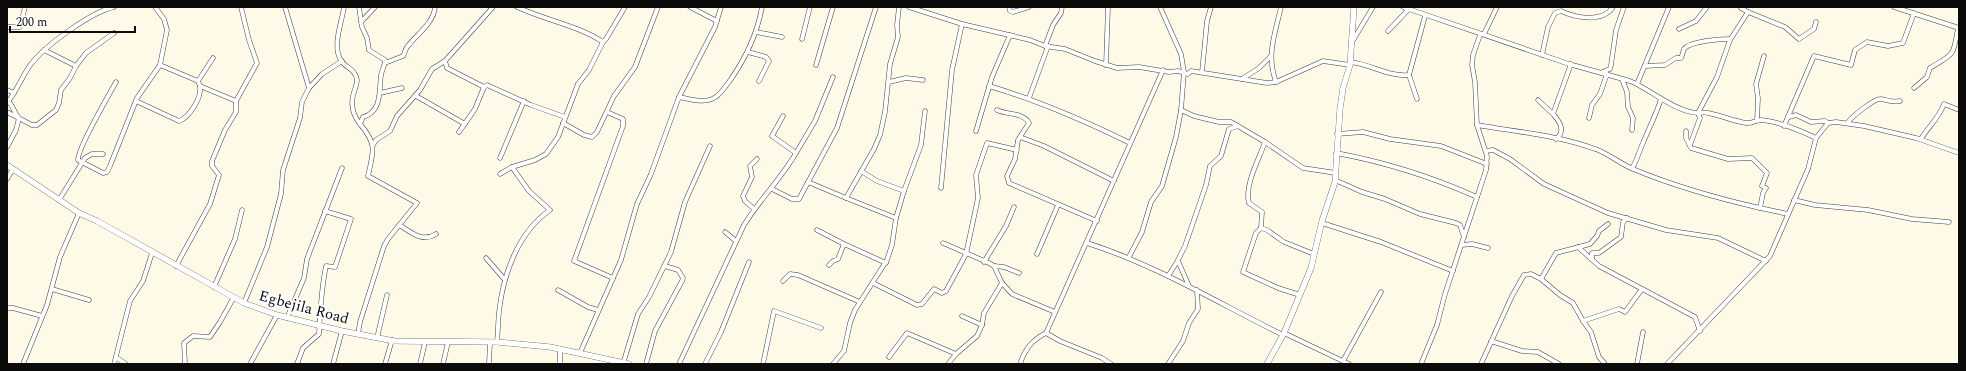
<svg xmlns="http://www.w3.org/2000/svg" width="1966" height="371" font-family="Spectral,serif">
<style>
.lines{fill:none;stroke-linecap:round;stroke-linejoin:round}
.minor-casing{stroke:#3e3e3e;stroke-width:5}
.tertiary-casing{stroke:#3e3e3e;stroke-width:6}
.minor{stroke:#fff;stroke-width:4}
.tertiary{stroke:#fff;stroke-width:5.5}
.labels{text-anchor:middle;stroke-width:4;stroke-linejoin:round;paint-order:stroke}
.street-label{font-size:15px;fill:#0b0b0b;stroke:#fff}
</style>
<rect width="100%" height="100%" fill="#fff9e8"/>
<g class="lines">
<defs>
<g id="minor">
<path d="M285,7L309,88"/>
<path d="M344,7C342,22 331,48 342,62C348,69 355,69 357,80C357,84 355,89 354,92C350,104 353,115 360,124"/>
<path d="M517,7C545,20 577,25 603,42"/>
<path d="M690,7L717,21"/>
<path d="M909,7L962,24L1030,40L1045,46L1065,49L1095,61L1117,68L1139,67L1169,72L1178,71L1188,74L1191,71L1267,83L1276,82L1323,61L1350,65"/>
<path d="M1009,7L1010,11L1013,12L1029,7"/>
<path d="M1160,7L1181,54L1184,72L1181,110L1194,116L1219,122H1231L1265,142C1259,159 1244,186 1249,203L1262,212L1261,228"/>
<path d="M1403,7L1569,64L1630,81C1650,89 1675,112 1698,113C1701,113 1705,112 1708,113C1720,115 1733,121 1746,123C1752,124 1755,120 1761,120C1777,121 1801,131 1816,138"/>
<path d="M1894,7L1959,28"/>
<path d="M1748,12L1785,27L1799,39L1814,29L1816,22"/>
<path d="M361,22L375,7"/>
<path d="M7,27H20L25,7"/>
<path d="M1679,29L1696,21L1707,7"/>
<path d="M1388,31L1408,10"/>
<path d="M756,32L782,37"/>
<path d="M1484,34L1497,7"/>
<path d="M802,39L810,7"/>
<path d="M1352,42L1373,7"/>
<path d="M1045,46L1053,25L1061,13L1062,7"/>
<path d="M44,50L76,66L86,53L114,33"/>
<path d="M748,52L766,57L769,61L759,81"/>
<path d="M1542,55L1548,27L1555,13L1561,11C1576,18 1603,23 1613,7"/>
<path d="M445,61L447,68L484,87"/>
<path d="M1350,62C1371,64 1388,77 1409,75L1425,16"/>
<path d="M385,63L403,56C405,53 405,50 407,47C416,35 434,23 435,7"/>
<path d="M160,65L198,81L200,86L236,101"/>
<path d="M816,65L833,7"/>
<path d="M1106,65L1108,7"/>
<path d="M1645,66L1665,65L1676,58H1681C1682,56 1683,52 1684,49C1690,41 1720,39 1730,39"/>
<path d="M1202,72L1207,21L1211,7"/>
<path d="M1602,72L1610,69L1611,65L1616,30L1624,7"/>
<path d="M1409,75L1417,99"/>
<path d="M1242,79L1259,68L1271,56"/>
<path d="M1622,79L1627,92L1628,107L1633,118L1632,130"/>
<path d="M198,81L213,58"/>
<path d="M116,82C109,95 77,149 78,160L103,173L107,172L110,166L137,98L160,65L167,30L164,19L155,7"/>
<path d="M889,82L906,78L923,80"/>
<path d="M1276,82C1266,55 1275,34 1281,7"/>
<path d="M1637,84L1669,7"/>
<path d="M989,86C1040,101 1083,120 1130,143"/>
<path d="M1914,88L1927,77L1930,68C1955,53 1953,57 1958,28"/>
<path d="M7,90L14,93"/>
<path d="M380,93L402,88"/>
<path d="M416,96L465,124"/>
<path d="M679,97C689,99 702,103 712,99C720,96 724,88 729,82C746,58 757,35 762,7"/>
<path d="M1029,98L1048,46"/>
<path d="M1538,100L1553,114L1571,64"/>
<path d="M136,101L179,121C190,117 202,97 200,86"/>
<path d="M7,103C17,91 22,76 31,64C46,45 91,12 114,7"/>
<path d="M997,110C1007,115 1023,112 1029,123L1018,140L1015,159L1007,176L1009,183L1097,221"/>
<path d="M7,112L32,125H37L56,110L59,103L61,90L70,78L76,66"/>
<path d="M607,112L623,119V126L574,261L613,278"/>
<path d="M1553,114C1560,122 1566,131 1556,139"/>
<path d="M1789,117L1796,115L1811,122L1825,121L1828,123"/>
<path d="M1589,118L1592,105L1600,94L1607,74"/>
<path d="M1757,121L1758,98L1756,84L1764,56"/>
<path d="M563,123L584,135L592,137L597,132L614,96L635,67L658,7"/>
<path d="M1847,123C1852,117 1874,98 1881,99C1888,100 1893,103 1900,101"/>
<path d="M1477,125C1517,132 1559,135 1598,150C1610,155 1621,164 1633,169C1674,186 1716,198 1760,208"/>
<path d="M1784,126L1814,56L1851,65L1855,50L1867,42L1888,46L1903,43L1914,13"/>
<path d="M976,131L992,77L1010,35"/>
<path d="M1686,131V138L1691,148L1728,159L1752,158L1767,173L1762,186L1766,188L1763,193L1760,208L1788,214"/>
<path d="M459,132L475,109L484,87L487,85L531,105L565,117"/>
<path d="M1337,134L1363,132L1390,139L1441,146L1487,164"/>
<path d="M1020,137L1044,146L1114,181"/>
<path d="M1921,139C1928,127 1939,118 1944,104L1959,110"/>
<path d="M1265,142L1303,168L1336,173"/>
<path d="M373,145L376,140L390,131L397,116L420,90L432,69L445,61L493,7"/>
<path d="M1690,145L1700,118L1698,113L1717,77L1730,40L1748,12L1741,8"/>
<path d="M7,147L16,130L19,118C13,112 14,106 7,100"/>
<path d="M1486,151L1493,150L1510,159L1544,184L1608,213L1666,230L1718,238L1766,261"/>
<path d="M796,153L815,121L833,77"/>
<path d="M1336,153C1385,162 1432,177 1477,197"/>
<path d="M500,158L524,101"/>
<path d="M1632,168C1637,161 1639,151 1643,143C1649,128 1656,115 1661,99"/>
<path d="M861,171L877,181L904,191"/>
<path d="M500,174L512,167L535,160L546,154L558,137L578,84L589,70L603,42L606,39L625,7"/>
<path d="M7,179L13,169"/>
<path d="M1335,180L1362,192L1385,199L1420,214L1456,223L1460,225L1464,237"/>
<path d="M808,182L846,198"/>
<path d="M941,188L952,70L962,24"/>
<path d="M772,189L792,199H799L837,128L876,7"/>
<path d="M59,200L85,158L92,154H103"/>
<path d="M1794,200L1815,205L1868,210L1912,219L1949,222"/>
<path d="M754,209L745,201L743,196L752,177L750,166L757,159"/>
<path d="M896,218L904,191L921,145L925,111"/>
<path d="M1322,223L1381,242L1453,271"/>
<path d="M399,225C411,232 422,243 436,234"/>
<path d="M1261,228L1256,233L1243,272L1278,288L1300,295"/>
<path d="M1261,228L1267,230L1284,242L1314,254"/>
<path d="M817,230L844,244"/>
<path d="M725,232L736,241"/>
<path d="M943,243L989,263L994,266L1002,283L1012,294L1055,312"/>
<path d="M1087,243C1156,265 1218,303 1283,335"/>
<path d="M1462,245L1472,244L1488,248"/>
<path d="M1578,247L1599,266L1695,317L1700,331"/>
<path d="M1037,254L1058,205"/>
<path d="M1129,257L1142,232L1151,202L1162,186L1176,137L1181,110"/>
<path d="M486,258L505,280"/>
<path d="M1592,259V253H1599L1621,237L1623,222L1627,218"/>
<path d="M1178,261L1189,286"/>
<path d="M984,262L1006,226L1014,207"/>
<path d="M829,265L833,261L838,259L844,244L886,263"/>
<path d="M176,266L210,204L219,175L212,166V161L225,130L236,112V101L257,63L249,40L241,7"/>
<path d="M994,266L1004,267L1019,273"/>
<path d="M1168,276L1177,262L1185,246L1206,185L1210,166L1221,156L1229,129L1238,126"/>
<path d="M1541,279L1560,295L1573,303L1583,321"/>
<path d="M783,281L790,274L798,275L860,302"/>
<path d="M873,283L917,305L922,304L934,289L942,293L946,291L966,254L978,198L976,175L987,143L1017,150"/>
<path d="M214,287L235,239L242,210"/>
<path d="M52,289L89,300"/>
<path d="M558,290L588,307L598,310"/>
<path d="M244,303L267,247L281,194L283,170L300,118L302,102L309,88L322,74L342,61"/>
<path d="M7,308H13L42,316"/>
<path d="M962,316L982,325L984,313L1002,283"/>
<path d="M287,318L304,278L307,259L342,168"/>
<path d="M1046,333L1060,341L1102,358L1111,364"/>
<path d="M1284,333L1349,364"/>
<path d="M358,334L360,322L384,246L388,239L417,203L368,176C373,152 378,145 360,124L363,117C382,112 379,91 381,75C382,70 385,65 385,60L369,50L367,38L362,27L359,7"/>
<path d="M377,338L387,295"/>
<path d="M1491,341L1522,351L1538,352L1559,364"/>
<path d="M497,342C498,332 498,322 499,312C503,275 518,232 550,210L529,191L512,167"/>
<path d="M560,349V364"/>
<path d="M580,353L621,260L637,204L651,174L679,97L715,27L721,7"/>
<path d="M889,357L907,333L956,354L977,336L982,325"/>
<path d="M117,358L126,364"/>
<path d="M1343,361L1381,292"/>
<path d="M23,364L47,305L60,257L79,213"/>
<path d="M114,364L130,301L143,281L152,253"/>
<path d="M185,364L184,343L193,336L210,337L220,322L234,297"/>
<path d="M250,364L277,315"/>
<path d="M297,364L303,348L319,334C320,313 322,285 326,266L335,267L351,219L325,211"/>
<path d="M333,364L342,331"/>
<path d="M385,364L392,340"/>
<path d="M420,364L425,342"/>
<path d="M443,364L448,342"/>
<path d="M489,364L490,342"/>
<path d="M623,364L638,314L649,297L671,252L685,202L710,146"/>
<path d="M646,364L655,331L682,281L683,278L678,270L665,266"/>
<path d="M679,364L744,225C760,199 781,179 796,153L772,136L783,116"/>
<path d="M705,364L721,332L749,262"/>
<path d="M763,364L774,311L821,328"/>
<path d="M833,364L844,351L850,323L855,310L887,260L892,245L896,218L846,198L874,149L880,135L885,112L890,64L898,37L897,25L899,7"/>
<path d="M948,364L956,354"/>
<path d="M1020,364C1025,349 1032,340 1046,333L1163,70"/>
<path d="M1168,364L1183,341L1189,323L1198,309L1197,290"/>
<path d="M1421,364L1437,325L1445,294L1486,170L1487,156L1477,125L1475,82L1472,65L1473,55L1480,35"/>
<path d="M1481,364L1512,296L1524,275L1531,274L1541,279L1556,253L1590,244L1597,236L1599,231L1608,224"/>
<path d="M1605,364L1599,357L1591,332L1583,321L1619,309L1625,312L1642,289"/>
<path d="M1637,364L1643,332"/>
<path d="M1667,364L1770,256L1808,169L1816,138L1828,123L1836,122L1864,126L1916,138L1959,153"/>
</g>
<g id="tertiary">
<path d="M7,165L79,213L97,221L244,303L277,315L342,331L394,341L497,342L550,347L629,364"/>
<path d="M1267,364L1284,333L1311,268L1322,221L1335,182L1340,109L1343,88L1350,65L1354,7"/>
</g>
</defs>
<use href="#minor" class="minor-casing"/>
<use href="#tertiary" class="tertiary-casing"/>
<use href="#minor" class="minor"/>
<use href="#tertiary" class="tertiary"/>
</g>
<g class="labels">
<g class="street-label">
<text transform="translate(304 307) rotate(15)" y="5">Egbejila Road</text>
</g>
</g>
<rect width="1966" height="371" fill="none" stroke="#0b0b0b" stroke-width="16"/>
<path d="M10 26v6h125v-6" fill="none" stroke="#0b0b0b" stroke-width="2"/>
<text x="16" y="26" font-size="12" fill="#0b0b0b" stroke="#ffffff" stroke-width="3" paint-order="stroke">200 m</text>
</svg>
